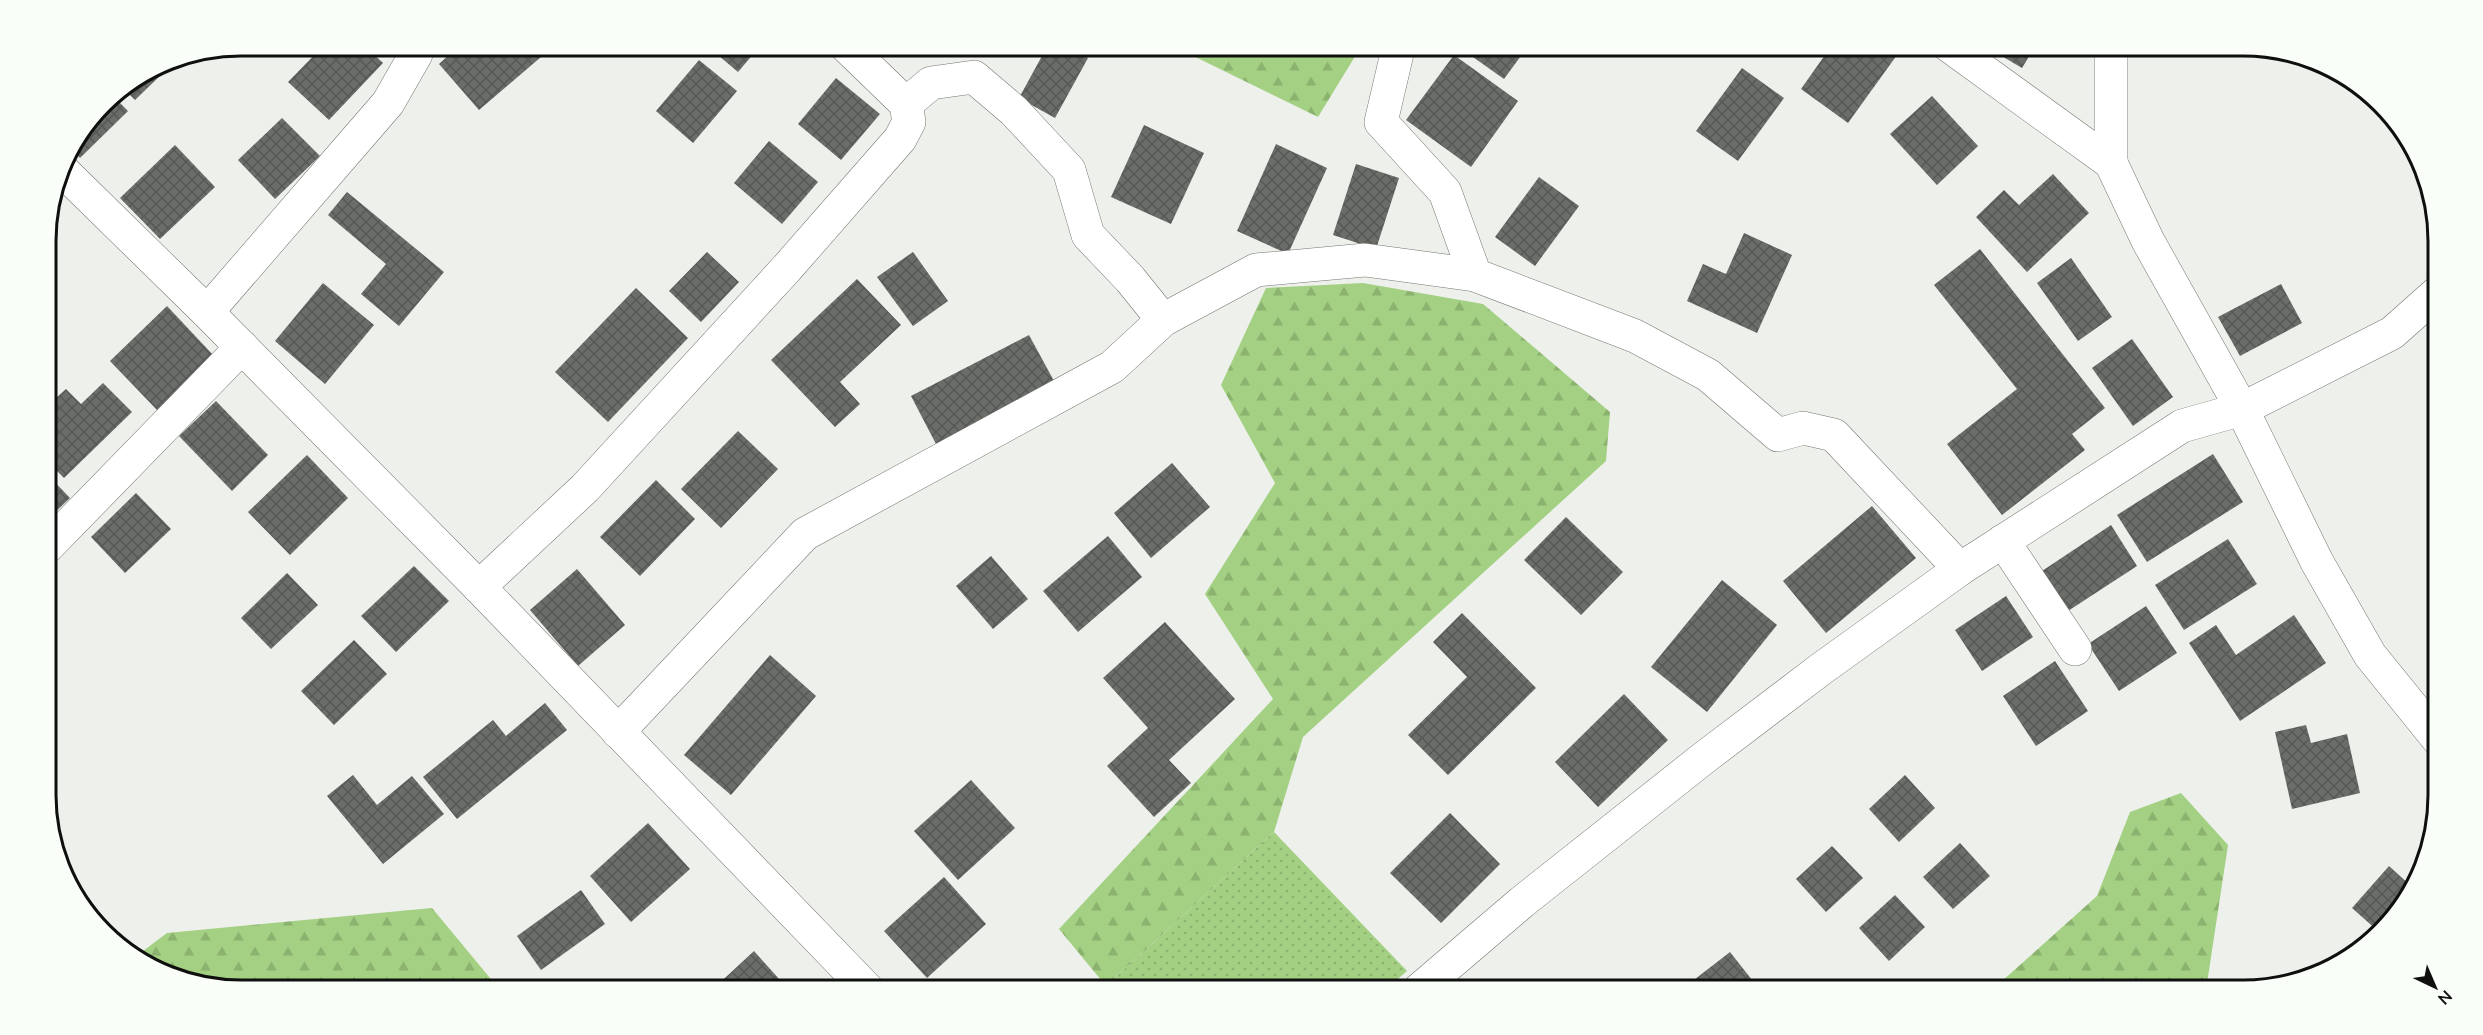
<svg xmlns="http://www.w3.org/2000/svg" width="2483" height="1035" font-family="Mulish,sans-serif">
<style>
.grass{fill:url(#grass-dots)}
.forest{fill:url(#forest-firs)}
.building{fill:url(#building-cross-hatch)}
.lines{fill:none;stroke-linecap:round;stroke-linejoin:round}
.street-casing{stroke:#747772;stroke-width:34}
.street{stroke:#fff;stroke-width:33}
.rim{fill:none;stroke:#0f100e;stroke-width:3}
</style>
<defs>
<pattern id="grass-dots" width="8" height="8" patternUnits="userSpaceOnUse" patternTransform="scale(1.5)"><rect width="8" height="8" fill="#a3d082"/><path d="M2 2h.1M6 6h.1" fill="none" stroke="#8bb26f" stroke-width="1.8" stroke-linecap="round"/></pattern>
<pattern id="forest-firs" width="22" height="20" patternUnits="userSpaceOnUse" patternTransform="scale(1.5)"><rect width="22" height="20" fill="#a3d082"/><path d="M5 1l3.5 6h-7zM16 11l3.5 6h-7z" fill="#8bb26f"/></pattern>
<pattern id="building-cross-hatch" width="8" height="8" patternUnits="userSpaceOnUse" patternTransform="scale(1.5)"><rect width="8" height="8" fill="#6b6d69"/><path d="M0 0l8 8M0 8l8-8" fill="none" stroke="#565855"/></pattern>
</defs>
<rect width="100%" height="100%" fill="#edf0eb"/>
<path class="grass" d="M1274,832L1407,971L1385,990H1109L1106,986Z"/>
<g class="forest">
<path d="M1171,45H1362L1318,117Z"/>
<path d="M1363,283L1483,304L1610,412L1606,461L1303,737L1274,832L1106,986L1059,929L1273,699L1205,594L1275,483L1221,385L1266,288Z"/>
<path d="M2181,793L2228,845L2206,990H1992L2097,896L2130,812Z"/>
<path d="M432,908L500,990H240L177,980L139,954L167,933Z"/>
</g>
<g class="building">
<path d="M324,45H364L383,63L329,120L288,82Z"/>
<path d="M460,45H555L479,110L439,64Z"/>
<path d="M706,45H761L738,72Z"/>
<path d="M1048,45H1065L1088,58L1055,118L1019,98Z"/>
<path d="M1456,45H1529L1504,79Z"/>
<path d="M1832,45H1883L1897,55L1848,123L1801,89Z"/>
<path d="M1983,45H2036L2022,68Z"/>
<path d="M1454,55L1518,101L1471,167L1406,120Z"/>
<path d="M699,60L737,91L693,143L656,111Z"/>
<path d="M155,67L162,74L135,100L122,87Z"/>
<path d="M1742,68L1784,98L1738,161L1696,131Z"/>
<path d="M836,78L880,114L841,160L798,124Z"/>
<path d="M111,94L128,111L80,158L70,148Z"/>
<path d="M1932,96L1978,146L1937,185L1890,134Z"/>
<path d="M282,118L320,156L275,199L238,160Z"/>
<path d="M1144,125L1204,153L1171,224L1111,197Z"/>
<path d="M769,141L818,182L782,224L734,183Z"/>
<path d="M1276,144L1327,168L1288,254L1237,231Z"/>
<path d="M175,145L215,187L160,239L120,198Z"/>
<path d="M1356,164L1399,178L1376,249L1333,235Z"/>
<path d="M2053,174L2089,213L2027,272L1976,217L2004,190L2019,205Z"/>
<path d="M1539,177L1579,206L1535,266L1495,237Z"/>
<path d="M347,192L444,272L399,326L361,294L386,264L328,215Z"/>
<path d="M1744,233L1792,255L1757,333L1687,301L1703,264L1726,274Z"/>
<path d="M1980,249L2105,408L2072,434L2085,450L2002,515L1947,444L2017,389L1934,285Z"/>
<path d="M707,252L739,282L701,322L669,291Z"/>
<path d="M913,252L948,301L913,326L877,277Z"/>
<path d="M2071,258L2112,317L2078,341L2037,283Z"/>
<path d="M857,279L901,325L840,382L860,404L835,427L771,360Z"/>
<path d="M323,283L374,325L325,384L275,341Z"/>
<path d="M2281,284L2302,323L2240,356L2218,317Z"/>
<path d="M636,288L688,338L608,422L555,372Z"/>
<path d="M167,306L214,356L157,410L110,361Z"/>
<path d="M1029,335L1054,381L936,444L911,396Z"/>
<path d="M2132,339L2173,397L2133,426L2092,368Z"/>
<path d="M103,383L132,412L64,478L47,461L46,407L66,389L81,404Z"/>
<path d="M216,401L268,455L232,491L179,436Z"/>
<path d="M738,431L778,469L721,528L681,489Z"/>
<path d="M2213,454L2243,502L2147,562L2117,515Z"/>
<path d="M307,455L348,498L290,555L248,512Z"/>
<path d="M1172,463L1210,507L1151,558L1114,513Z"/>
<path d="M47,474L70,498L47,520Z"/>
<path d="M656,480L695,519L640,576L600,537Z"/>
<path d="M136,493L171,529L125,573L91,537Z"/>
<path d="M1872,506L1916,558L1826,633L1783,581Z"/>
<path d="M1566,517L1623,572L1581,615L1524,560Z"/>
<path d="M2111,525L2137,566L2068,611L2042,571Z"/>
<path d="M1108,536L1142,577L1078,632L1043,591Z"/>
<path d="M2228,539L2257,584L2184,630L2155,585Z"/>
<path d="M991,556L1028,599L993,629L956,586Z"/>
<path d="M414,566L449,601L396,652L361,616Z"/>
<path d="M577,569L625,625L578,666L530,610Z"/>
<path d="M287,573L318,605L271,649L241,618Z"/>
<path d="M1722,580L1777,625L1707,712L1651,667Z"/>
<path d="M2006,596L2033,637L1982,671L1955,630Z"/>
<path d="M2146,606L2177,653L2119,691L2088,644Z"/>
<path d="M1462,613L1536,688L1448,775L1408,735L1467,677L1433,642Z"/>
<path d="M2294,615L2326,663L2240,721L2189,643L2216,625L2236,655Z"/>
<path d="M1165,622L1235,699L1169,760L1191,783L1154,817L1107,766L1148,728L1103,678Z"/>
<path d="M354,640L387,674L334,725L301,691Z"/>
<path d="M770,655L816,696L731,795L684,755Z"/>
<path d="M2055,661L2088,711L2036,746L2003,696Z"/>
<path d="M1624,694L1668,740L1598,807L1555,762Z"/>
<path d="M545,703L567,730L457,819L423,777L493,720L506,736Z"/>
<path d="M2306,725L2311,743L2347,734L2360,793L2292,809L2275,732Z"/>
<path d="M353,775L377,805L412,776L444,814L383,864L327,796Z"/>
<path d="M1905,775L1935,808L1899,842L1869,809Z"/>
<path d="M971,780L1015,828L958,880L914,831Z"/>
<path d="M1450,813L1500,864L1441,923L1390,873Z"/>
<path d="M648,823L690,869L631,922L590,876Z"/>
<path d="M1960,843L1990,876L1953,909L1923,877Z"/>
<path d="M1832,846L1863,878L1826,912L1796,879Z"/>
<path d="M2389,866L2412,887L2398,913L2379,932L2352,908Z"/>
<path d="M944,877L986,924L927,978L884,931Z"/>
<path d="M581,890L605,924L541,970L517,936Z"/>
<path d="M1895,895L1925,927L1889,961L1859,928Z"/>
<path d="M754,951L789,990H712Z"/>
<path d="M1730,952L1760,990H1681Z"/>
</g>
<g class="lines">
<defs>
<g id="street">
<path d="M1399,45L1381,122L1445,192L1475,275"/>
<path d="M1948,45L2111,163L2148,241L2242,409L2317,562L2370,655L2438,739"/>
<path d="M2111,45V163"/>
<path d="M906,104L931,83L974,77L1014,111L1069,170L1088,235L1130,279L1163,320"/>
<path d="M61,169L207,312L479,587L868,990"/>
<path d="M207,312L388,103L416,54L414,45"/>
<path d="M2003,541L2075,649"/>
<path d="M47,547L242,347"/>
<path d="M479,587L585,488L787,268L900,139L909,122L906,104L845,45"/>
<path d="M618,732L805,534L1112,367L1163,320L1256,270L1365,260L1475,275L1635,336L1708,375L1778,435L1803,428L1834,435L1960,569"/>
<path d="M1419,990L1522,902L1705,757L1821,669L1960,569L2182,426L2242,409L2392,333L2437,293"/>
</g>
</defs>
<use href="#street" class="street-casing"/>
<use href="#street" class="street"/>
</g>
<path d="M0 0H2483V1035H0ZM241 56H2243A185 185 0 0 1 2428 241V795A185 185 0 0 1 2243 980H241A185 185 0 0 1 56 795V241A185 185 0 0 1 241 56Z" fill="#fafef8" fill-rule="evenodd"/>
<path class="rim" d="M241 56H2243A185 185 0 0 1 2428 241V795A185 185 0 0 1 2243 980H241A185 185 0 0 1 56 795V241A185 185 0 0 1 241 56Z"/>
<g transform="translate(2435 987) rotate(136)" stroke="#fafef8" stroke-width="4.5" paint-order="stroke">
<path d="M0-4.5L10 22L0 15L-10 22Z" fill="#0f100e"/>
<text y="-9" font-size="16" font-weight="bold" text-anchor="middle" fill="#0f100e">N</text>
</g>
</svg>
